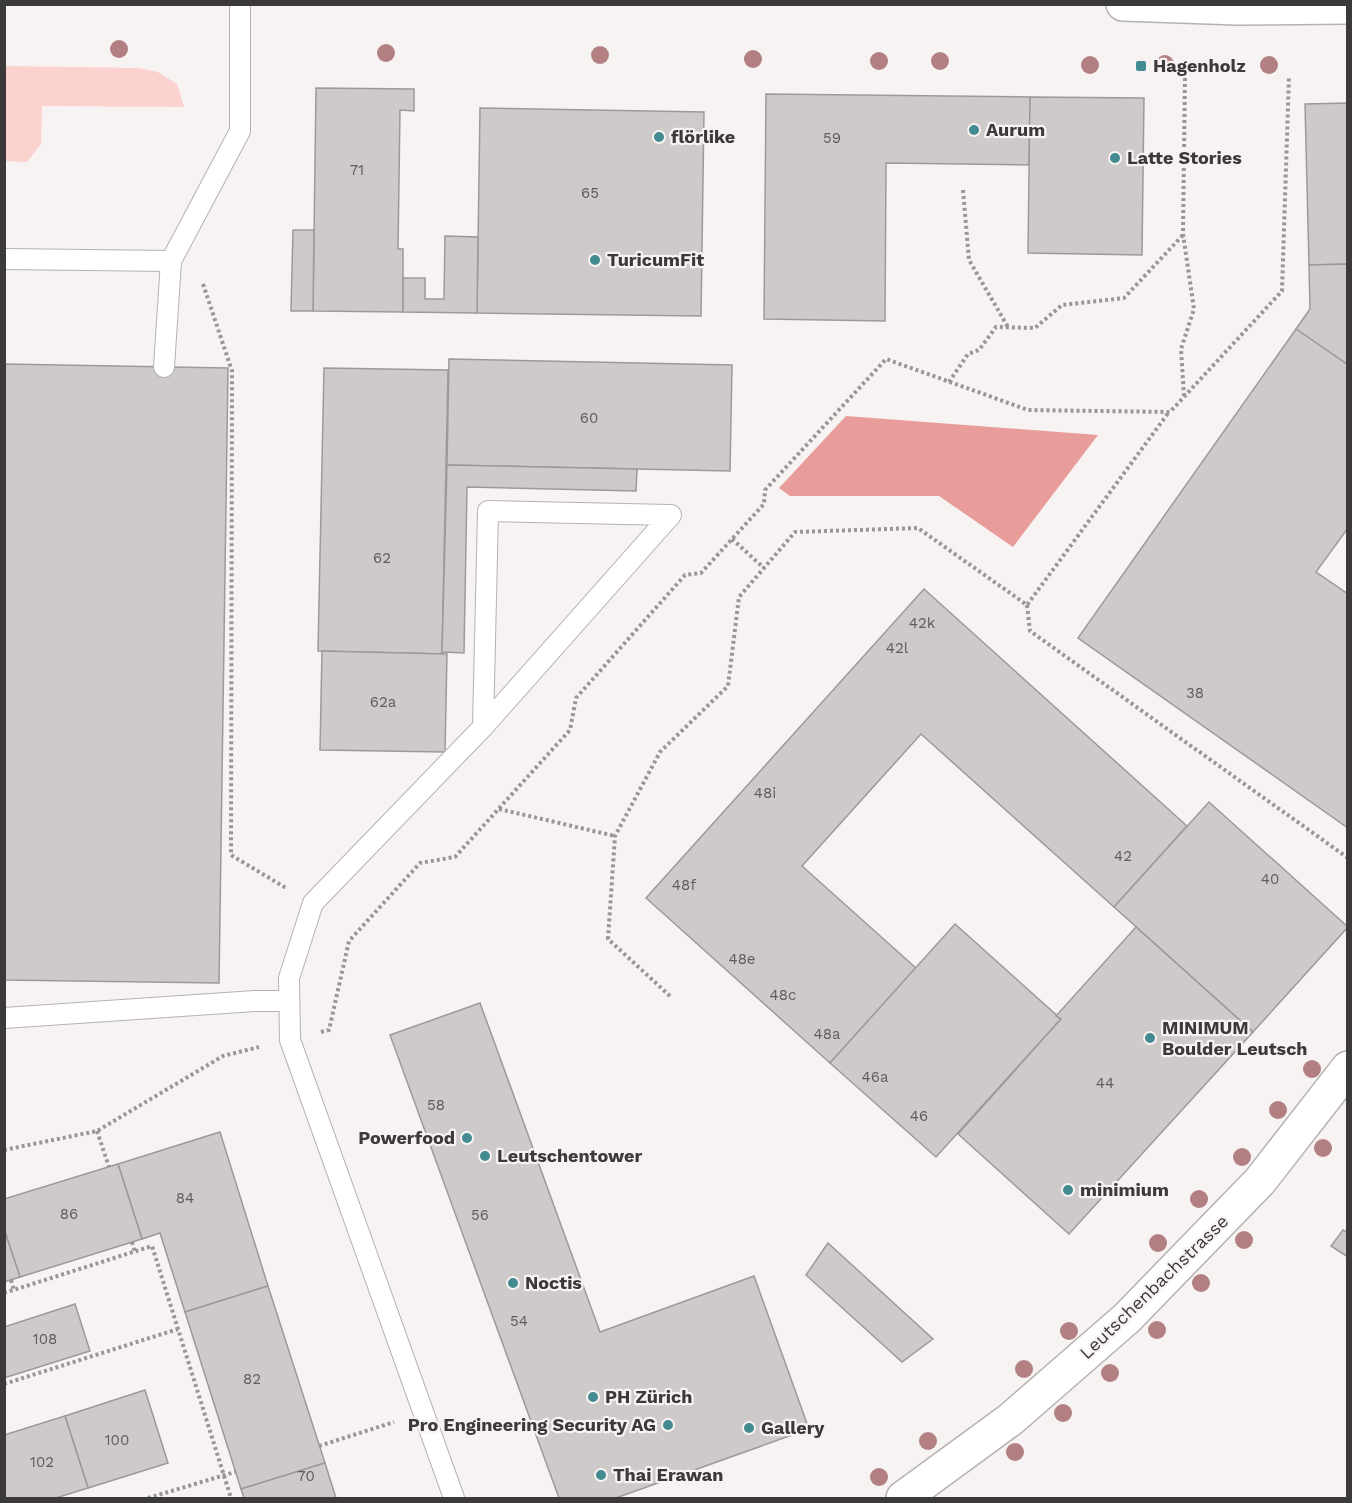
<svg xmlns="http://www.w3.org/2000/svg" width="1352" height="1503" font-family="'Work Sans',sans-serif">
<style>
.green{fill:#fcd2cf}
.water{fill:#e89d9b}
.building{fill:#cfcaca;stroke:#9e9999;stroke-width:1.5}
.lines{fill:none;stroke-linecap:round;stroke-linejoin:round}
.service-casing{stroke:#b6b2b1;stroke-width:22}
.minor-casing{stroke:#b6b2b1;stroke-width:36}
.tertiary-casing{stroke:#b6b2b1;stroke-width:36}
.path{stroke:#999696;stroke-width:4;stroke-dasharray:3 3;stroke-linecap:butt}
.service{stroke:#fff;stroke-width:20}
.minor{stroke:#fff;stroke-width:33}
.tertiary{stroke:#fff;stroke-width:33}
.tree{fill:#b28083}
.poi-dot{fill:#438b90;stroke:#f8f3f3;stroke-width:2}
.labels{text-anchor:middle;stroke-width:4.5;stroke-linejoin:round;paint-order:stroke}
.number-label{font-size:15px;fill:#605d5d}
.poi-label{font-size:18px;font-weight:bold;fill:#3b3939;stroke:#f8f3f3;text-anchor:start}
.street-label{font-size:18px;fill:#3b3939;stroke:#f8f3f3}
</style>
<rect width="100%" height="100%" fill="#f8f3f3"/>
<path class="green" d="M5,66L139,68L158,72L177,84L184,107L42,106L41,144L27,162L5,161Z"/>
<path class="water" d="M846,416L1098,435L1013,547L939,496H790L779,488Z"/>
<g class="building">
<path d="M316,88L414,89V111L400,110L398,249H403V312L313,311Z"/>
<path d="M766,94L1030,97L1029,165L886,163L885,321L764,319Z"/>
<path d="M1030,97L1144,98L1142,255L1028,253Z"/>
<path d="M1348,103V264L1309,265L1305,104Z"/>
<path d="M480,108L704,112L701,316L477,313Z"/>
<path d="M293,230H314L313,311H291Z"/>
<path d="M445,236L478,237L477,313L403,312V278H425V299H444Z"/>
<path d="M1348,264V365L1296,329L1310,309L1309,265Z"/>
<path d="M1296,329L1348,365V528L1316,572L1348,594V828L1078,638Z"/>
<path d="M449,359L732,365L730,471L447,465Z"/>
<path d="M4,364L228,368L219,983L4,980Z"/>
<path d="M324,368L448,370L442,654L318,651Z"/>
<path d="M447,465L637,469L636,491L467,487L464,653L442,652Z"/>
<path d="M924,589L1187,826L1114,907L921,734L802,866L916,968L830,1063L646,898Z"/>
<path d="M322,651L447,654L445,752L320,750Z"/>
<path d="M1209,802L1348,927L1253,1032L1114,907Z"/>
<path d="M955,924L1061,1019L936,1157L830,1063Z"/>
<path d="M1136,927L1253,1032L1069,1234L958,1134L1061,1019L1056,1016Z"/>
<path d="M480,1003L600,1332L754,1276L809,1429L616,1498H559L390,1035Z"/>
<path d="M220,1132L268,1286L185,1312L160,1233L142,1239L118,1164Z"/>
<path d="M118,1164L142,1239L20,1277L4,1229V1199Z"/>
<path d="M4,1229L20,1277L4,1282Z"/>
<path d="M1343,1230L1348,1233V1257L1331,1246Z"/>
<path d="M828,1243L933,1339L902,1362L806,1275Z"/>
<path d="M268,1286L325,1463L241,1489L185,1312Z"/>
<path d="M75,1304L90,1351L4,1378V1327Z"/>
<path d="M145,1390L168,1463L88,1488L65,1416Z"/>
<path d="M65,1416L88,1488L56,1498H4V1435Z"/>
<path d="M325,1463L336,1498H244L241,1489Z"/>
</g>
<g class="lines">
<defs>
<g id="service">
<path d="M4,259L171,261"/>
<path d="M164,367L171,261L240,131V4"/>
<path d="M4,1018L255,1001H288"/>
<path d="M454,1498L290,1040L289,978L313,903L483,727L671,515L488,511L483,727"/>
</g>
<path id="minor" d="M903,1498L1011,1419L1127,1318L1260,1181L1348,1068"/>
<path id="tertiary" d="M1123,4L1238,8L1348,7"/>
</defs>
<use href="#service" class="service-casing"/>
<use href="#minor" class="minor-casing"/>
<use href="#tertiary" class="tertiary-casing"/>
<g class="path">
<path d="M963,190L969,260L1008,327"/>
<path d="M203,284L232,371L231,855L286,888"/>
<path d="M949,382L968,354L979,350L996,327L1035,328L1062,305L1124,298L1183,235"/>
<path d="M1184,396L1181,349L1194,309L1183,234L1185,74"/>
<path d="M732,539L764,568"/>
<path d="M1027,605L1030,631L1348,858"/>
<path d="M499,809L615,836"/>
<path d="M670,996L608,939L615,836L660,752L728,686L739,597L795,532L918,528L1027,605L1169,412"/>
<path d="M321,1032L329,1030L349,941L420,863L455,857L570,730L576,698L685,575L701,573L764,504L765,490L886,359L1028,410L1170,412L1282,291L1289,76"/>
<path d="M97,1131L109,1167"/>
<path d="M4,1150L97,1131L223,1056L259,1047"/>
<path d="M132,1242L135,1252"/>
<path d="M11,1280L14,1290"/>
<path d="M4,1293L152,1246L231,1498"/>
<path d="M4,1384L178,1329"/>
<path d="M319,1446L394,1422"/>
<path d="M148,1498L235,1472"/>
</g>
<use href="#service" class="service"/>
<use href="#minor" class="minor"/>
<use href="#tertiary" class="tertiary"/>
</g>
<g class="tree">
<circle cx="119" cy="49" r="9"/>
<circle cx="386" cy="53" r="9"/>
<circle cx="600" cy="55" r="9"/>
<circle cx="753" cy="59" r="9"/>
<circle cx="879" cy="61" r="9"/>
<circle cx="940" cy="61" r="9"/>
<circle cx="1165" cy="64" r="9"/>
<circle cx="1090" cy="65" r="9"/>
<circle cx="1269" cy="65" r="9"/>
<circle cx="1312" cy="1069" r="9"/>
<circle cx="1278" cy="1110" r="9"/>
<circle cx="1323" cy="1148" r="9"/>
<circle cx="1242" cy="1157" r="9"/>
<circle cx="1199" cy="1199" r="9"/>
<circle cx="1244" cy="1240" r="9"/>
<circle cx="1158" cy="1243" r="9"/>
<circle cx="1201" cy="1283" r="9"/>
<circle cx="1157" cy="1330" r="9"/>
<circle cx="1069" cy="1331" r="9"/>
<circle cx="1024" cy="1369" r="9"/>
<circle cx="1110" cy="1373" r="9"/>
<circle cx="1063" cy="1413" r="9"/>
<circle cx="928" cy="1441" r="9"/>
<circle cx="1015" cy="1452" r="9"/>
<circle cx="879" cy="1477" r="9"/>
</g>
<g class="poi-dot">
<rect x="1135" y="60" width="12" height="12" rx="3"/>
<circle cx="974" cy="130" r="6"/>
<circle cx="659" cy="137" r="6"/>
<circle cx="1115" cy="158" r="6"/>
<circle cx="595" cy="260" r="6"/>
<circle cx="1150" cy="1038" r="6"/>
<circle cx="467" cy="1138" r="6"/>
<circle cx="485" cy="1156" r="6"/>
<circle cx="1068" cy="1190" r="6"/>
<circle cx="513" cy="1283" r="6"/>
<circle cx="593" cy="1397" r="6"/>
<circle cx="668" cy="1425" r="6"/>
<circle cx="749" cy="1428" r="6"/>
<circle cx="601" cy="1475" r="6"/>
</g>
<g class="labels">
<g class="number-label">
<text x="832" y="143">59</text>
<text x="357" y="175">71</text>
<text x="590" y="198">65</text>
<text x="589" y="423">60</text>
<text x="382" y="563">62</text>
<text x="922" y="628">42k</text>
<text x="897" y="653">42l</text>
<text x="1195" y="698">38</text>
<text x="383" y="707">62a</text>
<text x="765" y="798">48i</text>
<text x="1123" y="861">42</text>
<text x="1270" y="884">40</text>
<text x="684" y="890">48f</text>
<text x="742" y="964">48e</text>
<text x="783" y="1000">48c</text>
<text x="827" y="1039">48a</text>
<text x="875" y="1082">46a</text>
<text x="1105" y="1088">44</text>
<text x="436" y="1110">58</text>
<text x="919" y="1121">46</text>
<text x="185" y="1203">84</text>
<text x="69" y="1219">86</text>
<text x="480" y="1220">56</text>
<text x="519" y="1326">54</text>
<text x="45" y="1344">108</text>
<text x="252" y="1384">82</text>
<text x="117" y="1445">100</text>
<text x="42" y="1467">102</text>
<text x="306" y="1481">70</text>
</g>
<g class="poi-label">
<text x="1153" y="72">Hagenholz</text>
<text x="986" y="136">Aurum</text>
<text x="671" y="143">flörlike</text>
<text x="1127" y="164">Latte Stories</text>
<text x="607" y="266">TuricumFit</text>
<text x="1162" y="1034">MINIMUM<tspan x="1162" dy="21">Boulder Leutsch</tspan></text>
<text x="455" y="1144" text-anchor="end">Powerfood</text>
<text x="497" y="1162">Leutschentower</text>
<text x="1080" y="1196">minimium</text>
<text x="525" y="1289">Noctis</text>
<text x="605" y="1403">PH Zürich</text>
<text x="656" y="1431" text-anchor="end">Pro Engineering Security AG</text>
<text x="761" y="1434">Gallery</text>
<text x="613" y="1481">Thai Erawan</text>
</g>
<g class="street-label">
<text transform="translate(1154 1287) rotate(-44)" y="6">Leutschenbachstrasse</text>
</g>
</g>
<rect width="1352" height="1503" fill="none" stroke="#3b3939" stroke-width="12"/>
</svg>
